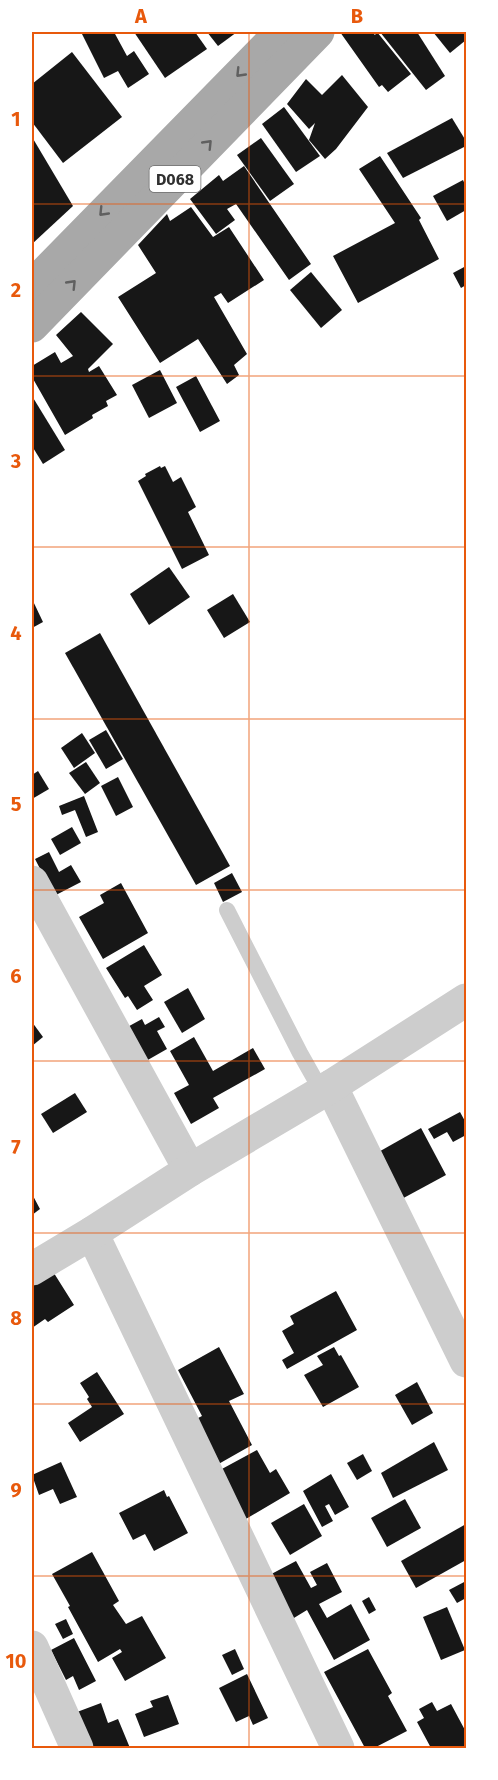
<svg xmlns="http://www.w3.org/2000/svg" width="498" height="1780" font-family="'Fira Sans',sans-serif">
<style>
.building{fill:#171717}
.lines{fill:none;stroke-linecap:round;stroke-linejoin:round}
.service{stroke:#cdcdcd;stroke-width:16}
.minor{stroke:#cdcdcd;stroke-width:33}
.primary{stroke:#a8a8a8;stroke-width:33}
.oneway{stroke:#606060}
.grid{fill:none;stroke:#e8590c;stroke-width:1.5;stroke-opacity:0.55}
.labels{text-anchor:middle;stroke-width:6;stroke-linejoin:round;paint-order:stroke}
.shield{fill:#fff;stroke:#6e6e6e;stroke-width:1.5}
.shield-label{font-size:16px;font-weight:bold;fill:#303030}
.neatline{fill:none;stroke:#e8590c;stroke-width:2}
.grid-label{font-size:20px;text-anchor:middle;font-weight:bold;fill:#e8590c}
</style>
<rect width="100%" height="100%" fill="#fff"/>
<g class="building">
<path d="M81,32H114L127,56L134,51L149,74L128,88L118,71L104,78Z"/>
<path d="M134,32H195L207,49L165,78Z"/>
<path d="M207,32H237L218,46Z"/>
<path d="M340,32H372L375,35L377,32L411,74L388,92L382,85L379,87Z"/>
<path d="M380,32H417L445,76L426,90Z"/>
<path d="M433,32H464L466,35V40L450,53Z"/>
<path d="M72,52L122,117L63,163L32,122V84Z"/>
<path d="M342,75L368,107L336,149L325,159L309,140L315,123L309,129L287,104L306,79L322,95Z"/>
<path d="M284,107L320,156L296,172L262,124Z"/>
<path d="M452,118L466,141V146L403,178L387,153Z"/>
<path d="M32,137L73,206L32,244Z"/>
<path d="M261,138L294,184L270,201L237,155Z"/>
<path d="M380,156L421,218L419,220L439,259L358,303L333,256L395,223L359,169Z"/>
<path d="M244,166L311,264L289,280L236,204L227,209L235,220L216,234L190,199L219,175L223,181Z"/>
<path d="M463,180L466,187V210L447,221L433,196Z"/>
<path d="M191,207L213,237L229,227L264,280L228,303L221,293L214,297L247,354L234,365L239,375L227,384L198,339L160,363L118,297L156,273L138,245L167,214L170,221Z"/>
<path d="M466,266V285L461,288L453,273Z"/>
<path d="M311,272L342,310L321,328L290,290Z"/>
<path d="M81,312L113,344L88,369L89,372L99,366L117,395L106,401L108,406L92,415L93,418L65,435L32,377V366L55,352L61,363L73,356L56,335Z"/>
<path d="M160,370L177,403L149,418L132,385Z"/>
<path d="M196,376L220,421L200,432L176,387Z"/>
<path d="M32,396L65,450L43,464L32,446Z"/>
<path d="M160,466L161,468L165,466L173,482L181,477L196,507L188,512L209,555L182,569L138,481L146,476L145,474Z"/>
<path d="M169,567L190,597L149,625L130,594Z"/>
<path d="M233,594L250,622L224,638L207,610Z"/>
<path d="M32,599L43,622L32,628Z"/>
<path d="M100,633L230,866L196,885L65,653Z"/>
<path d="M106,730L123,759L106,769L89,740Z"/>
<path d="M82,733L95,753L74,768L61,748Z"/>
<path d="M86,762L100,783L85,794L69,773Z"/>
<path d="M38,771L49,789L32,799V775Z"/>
<path d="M118,777L133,807L116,816L101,786Z"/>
<path d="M84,796L98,832L86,837L75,810L62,815L59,806Z"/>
<path d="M72,827L81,843L60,855L51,839Z"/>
<path d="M49,852L59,872L71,865L81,882L54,896L35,859Z"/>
<path d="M232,873L242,892L223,902L214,883Z"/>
<path d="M121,883L148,933L103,959L79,917L104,903L100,895Z"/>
<path d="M144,945L162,975L144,986L153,1000L137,1010L128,996L125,998L106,968Z"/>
<path d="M188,988L205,1019L182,1033L164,1002Z"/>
<path d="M159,1017L165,1027L157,1031L167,1049L139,1065L122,1030L142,1019L145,1025Z"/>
<path d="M32,1022L43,1037L32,1046Z"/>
<path d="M194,1037L213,1071L253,1048L265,1069L213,1098L219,1108L191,1124L174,1093L189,1085L170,1051Z"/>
<path d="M75,1093L87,1112L53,1133L41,1114Z"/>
<path d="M460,1112L466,1123V1135L453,1142L447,1132L434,1139L428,1129Z"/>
<path d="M421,1128L446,1175L398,1201L375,1154Z"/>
<path d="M32,1194L40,1209L32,1215Z"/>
<path d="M52,1270L74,1305L48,1322L45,1319L32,1328V1282Z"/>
<path d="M336,1291L357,1330L287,1369L282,1360L294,1353L282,1331L294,1324L290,1316Z"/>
<path d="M219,1347L244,1394L229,1401L252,1445L215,1466L192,1421L202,1416L178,1370Z"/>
<path d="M334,1347L339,1356L341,1355L359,1387L323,1407L304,1375L323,1365L317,1356Z"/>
<path d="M97,1372L124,1414L80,1442L68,1423L92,1407L87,1399L89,1397L80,1383Z"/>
<path d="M417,1382L433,1413L412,1425L395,1395Z"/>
<path d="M434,1442L448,1470L393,1498L381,1473Z"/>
<path d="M257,1450L270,1473L276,1469L290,1493L239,1523L220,1470Z"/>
<path d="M363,1454L372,1471L357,1480L347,1463Z"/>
<path d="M61,1462L77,1497L60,1504L53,1489L39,1495L32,1475Z"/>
<path d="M331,1474L349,1507L335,1515L329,1504L325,1506L333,1521L322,1527L303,1491Z"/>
<path d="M164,1490L167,1497L169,1496L188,1533L154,1551L145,1534L133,1540L119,1513Z"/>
<path d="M405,1499L421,1528L387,1547L371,1518Z"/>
<path d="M304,1504L322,1536L290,1555L271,1523Z"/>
<path d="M466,1524V1560L416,1588L401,1561Z"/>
<path d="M92,1552L119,1601L113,1605L126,1624L142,1616L166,1658L125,1681L112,1658L122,1652L120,1649L98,1662L68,1607L70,1606L52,1574Z"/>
<path d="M296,1561L311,1588L317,1585L310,1572L327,1563L342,1592L319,1604L327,1618L351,1604L370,1640L334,1660L307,1610L289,1621L260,1580Z"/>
<path d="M466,1581V1598L457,1603L449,1590Z"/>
<path d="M369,1597L376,1610L369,1614L362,1601Z"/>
<path d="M447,1607L465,1650L441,1660L423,1617Z"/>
<path d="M66,1619L73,1634L63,1639L55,1624Z"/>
<path d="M74,1638L96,1681L79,1690L73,1676L66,1680L51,1650Z"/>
<path d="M235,1649L244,1669L232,1675L222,1655Z"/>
<path d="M368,1649L392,1693L388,1696L407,1731L374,1748H365L324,1672Z"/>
<path d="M247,1674L268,1718L253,1725L249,1716L236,1722L219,1688Z"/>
<path d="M168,1695L179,1724L144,1737L135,1714L153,1707L150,1701Z"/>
<path d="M432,1702L437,1711L451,1704L466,1732V1748H431L417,1722L424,1718L419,1709Z"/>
<path d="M101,1703L108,1723L118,1719L130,1748H91L77,1712Z"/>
</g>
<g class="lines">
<path class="service" d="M227,910L300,1053L322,1092"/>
<g class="minor">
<path d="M32,882L190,1170"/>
<path d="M331,1086L466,1361"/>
<path d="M92,1233L338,1748"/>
<path d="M32,1269L92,1233L190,1170L322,1092L466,1000"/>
<path d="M32,1647L77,1748"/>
</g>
<g class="primary">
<path d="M32,286L281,32"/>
<path d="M32,326L318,32"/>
</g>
</g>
<defs><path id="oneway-chevron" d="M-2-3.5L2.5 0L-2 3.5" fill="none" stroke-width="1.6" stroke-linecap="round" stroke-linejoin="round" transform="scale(1.5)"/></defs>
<g class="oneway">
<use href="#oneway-chevron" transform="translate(240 73) rotate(134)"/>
<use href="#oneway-chevron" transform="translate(208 144) rotate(-46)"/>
<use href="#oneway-chevron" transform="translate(103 212) rotate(134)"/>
<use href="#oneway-chevron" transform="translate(72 284) rotate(-46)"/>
</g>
<path class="grid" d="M249,32V1748M32,204H466M32,376H466M32,547H466M32,719H466M32,890H466M32,1061H466M32,1233H466M32,1404H466M32,1576H466"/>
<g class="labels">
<rect class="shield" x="149.5" y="166" width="51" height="26" rx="4.5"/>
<g class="shield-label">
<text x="175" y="185">D068</text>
</g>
</g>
<rect width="498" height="1780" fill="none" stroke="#ffffff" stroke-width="66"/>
<rect x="33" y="33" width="432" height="1714" class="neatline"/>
<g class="grid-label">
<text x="141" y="23">A</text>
<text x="357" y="23">B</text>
<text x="16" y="126">1</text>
<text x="16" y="297">2</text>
<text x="16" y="468">3</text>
<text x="16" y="640">4</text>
<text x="16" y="811">5</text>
<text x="16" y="983">6</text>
<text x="16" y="1154">7</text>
<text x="16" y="1325">8</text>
<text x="16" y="1497">9</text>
<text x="16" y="1668">10</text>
</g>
</svg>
